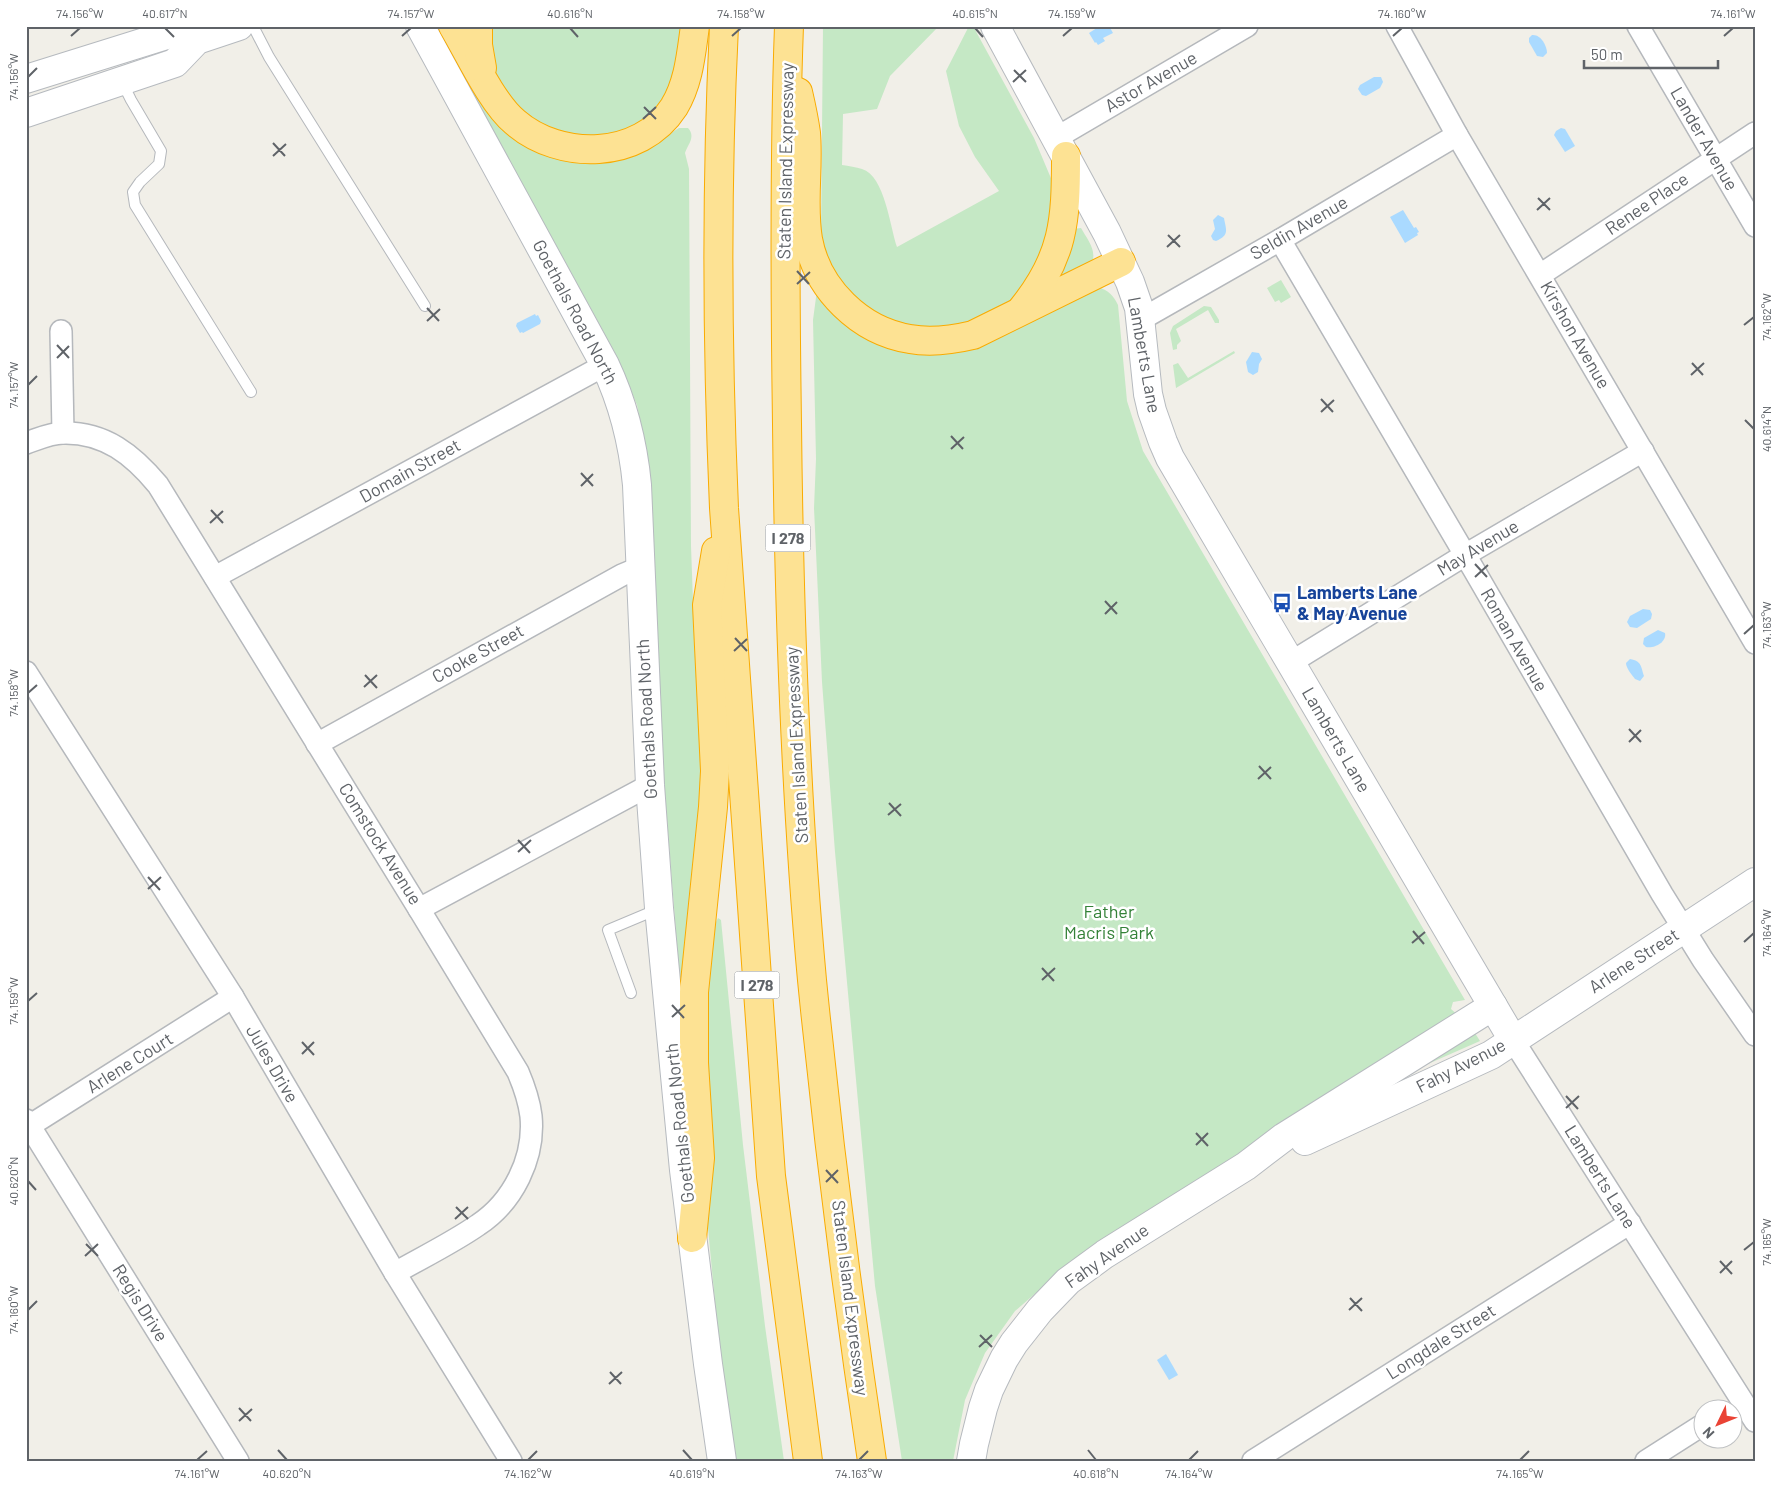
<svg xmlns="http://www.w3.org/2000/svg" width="1781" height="1487" font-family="Barlow,sans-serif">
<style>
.green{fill:#c5e8c5}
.water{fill:#aadaff}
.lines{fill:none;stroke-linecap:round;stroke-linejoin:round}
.lane-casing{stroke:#b5b8bc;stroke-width:12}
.street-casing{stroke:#b5b8bc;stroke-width:24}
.secondary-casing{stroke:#b6babf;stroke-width:30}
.highway-casing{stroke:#f9ab00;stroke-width:30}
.lane{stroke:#fff;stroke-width:10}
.street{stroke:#fff;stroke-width:21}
.secondary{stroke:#fff;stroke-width:28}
.highway{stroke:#fde293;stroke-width:28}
.ticks{fill:none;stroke:#5f6368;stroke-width:2}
.labels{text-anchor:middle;stroke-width:5;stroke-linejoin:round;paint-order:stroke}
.shield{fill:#fff;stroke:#8f9295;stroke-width:1}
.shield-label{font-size:16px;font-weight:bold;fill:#5f6368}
.street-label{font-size:18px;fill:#5f6368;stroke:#fff}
.transit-label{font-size:18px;font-weight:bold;fill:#164399;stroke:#fff;text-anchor:start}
.park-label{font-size:18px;fill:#348238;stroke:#fff}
.neatline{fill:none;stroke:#5f6368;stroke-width:2}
.ticks-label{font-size:12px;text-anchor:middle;fill:#5f6368}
</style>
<rect width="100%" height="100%" fill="#f1efe8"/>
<g class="green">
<path d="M436,26H446L524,138L664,137L679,128H688C696,137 688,144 685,153L689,169L691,546L694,629L703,772L683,981L680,977L679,970L664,782L648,463L637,405L614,351Z"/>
<path d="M489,26H689L675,84L656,108L643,118V120C628,128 613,135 596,136C559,139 520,118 502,86C491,68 490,47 489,26Z"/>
<path d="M823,26H939L890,76L877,109L843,114L842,165C849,166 856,167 862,169C885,176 890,227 897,247L999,191L975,157L959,126L946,71L969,26H973L1034,138L1053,183L1046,253L1010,302L981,320L941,329L899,324L863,307L828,268L821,237Z"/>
<path d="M1081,228C1087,239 1097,250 1092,263L1051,287L1073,229Z"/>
<path d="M1281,280L1291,297L1281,303L1279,300L1275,302L1267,288Z"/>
<path d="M1098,287C1109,291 1113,295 1118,305L1127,401L1143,451L1465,1000L1453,1002L1451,1009L1461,1018L1077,1257L1015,1311L985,1353L965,1400L953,1461H902L875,1286L835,852L822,682L814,508L816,459L813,320L817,290L917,348Z"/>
<path d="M1204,306L1211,307L1219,320V323H1215L1208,310L1176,329L1181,341L1177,345V349L1173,350L1170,333L1173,326Z"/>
<path d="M1234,351L1235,353L1176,388L1173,365L1178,363L1188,378Z"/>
<path d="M718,918L721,920L743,1145L765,1326L784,1461H736L718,1334L708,1228L703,1090V1025L715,924Z"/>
<path d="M1473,1030L1480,1041L1421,1067Z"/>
</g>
<g class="water">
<path d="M1100,26H1109L1113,33L1103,38L1105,41L1098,45L1096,42L1095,43L1089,33Z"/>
<path d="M1532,35C1541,34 1547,46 1547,53L1543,57L1537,56L1529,42V38Z"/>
<path d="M1374,77H1381L1383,82L1380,88L1366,96L1362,95L1358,89L1360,85Z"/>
<path d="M1561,128L1565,129L1575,146L1565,152L1554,135L1556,131Z"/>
<path d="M1403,210L1414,228L1416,227L1419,232L1417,233L1418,235L1405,243L1390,217Z"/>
<path d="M1218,215L1224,218C1226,230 1230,235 1216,241L1213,240L1211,236L1215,229L1213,220Z"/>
<path d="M535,314L536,316L538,315L541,321L540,324L523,333L522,332L520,333L516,326L517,323Z"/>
<path d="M1252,352L1259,353L1262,359L1259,364L1258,372L1253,375L1248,372L1246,362Z"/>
<path d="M1643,609L1650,610L1652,614L1651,619L1637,628L1630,627L1627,622L1630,616Z"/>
<path d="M1658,630L1665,633C1667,642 1654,649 1646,647L1643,644L1644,638Z"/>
<path d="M1630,659C1642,661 1641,667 1644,676L1640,681L1635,679C1632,675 1626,668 1626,663Z"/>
<path d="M1166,1354L1178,1375L1169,1380L1157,1360Z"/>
</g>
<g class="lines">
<defs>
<g id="lane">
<path d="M253,26L269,57L425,306"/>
<path d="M122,82L131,100L161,151L159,164L140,182L133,192L135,205L251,392"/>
<path d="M631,993L608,930L658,909"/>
</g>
<g id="street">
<path d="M1397,26L1457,135L1755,643"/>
<path d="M1638,26L1755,226"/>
<path d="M1056,138L1247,26"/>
<path d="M1280,240L1474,570L1662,894L1703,960L1755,1035"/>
<path d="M1540,275L1755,133"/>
<path d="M1140,320L1280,240L1457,135"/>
<path d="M61,331L63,433"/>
<path d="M26,443C38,439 51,433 63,433C105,432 133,455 158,485L419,909L518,1072C524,1086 529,1100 531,1116C535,1158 513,1202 478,1225C452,1243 423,1257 395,1273"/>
<path d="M215,577L605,365"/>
<path d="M1290,663L1465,555L1643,451"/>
<path d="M26,672L233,997L395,1273L511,1461"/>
<path d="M317,744L622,575L641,567"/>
<path d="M419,909L650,785"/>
<path d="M1513,1040L1755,1421"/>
<path d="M26,1120L238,1461"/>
<path d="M26,1128L233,997"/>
<path d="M1253,1461L1630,1223"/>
<path d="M1646,1461L1704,1424"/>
</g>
<g id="secondary">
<path d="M420,26L605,365C623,403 633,443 637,485L650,785L659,908L684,1170L708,1364L722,1461"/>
<path d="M995,26L1107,233L1130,282L1139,308L1148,394L1152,411L1163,442L1170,458L1513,1040"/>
<path d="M26,79L170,34L197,40"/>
<path d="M26,113L175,63L197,40L239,26"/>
<path d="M1305,1141L1491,1055L1755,882"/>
<path d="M971,1461L974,1444L983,1408L989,1390L1004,1359L1014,1343L1040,1310L1068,1281L1105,1254L1246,1166L1284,1137L1493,1006"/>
</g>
<g id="highway">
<path d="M453,26C469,53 492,103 515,122C560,161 640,160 674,107C689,82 691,54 695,26"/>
<path d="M478,26V45L482,68"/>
<path d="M724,26C716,187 717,348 724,508L771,1176L808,1461"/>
<path d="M789,26C784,159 785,291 787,424C789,609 795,795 812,980C828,1141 848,1301 872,1461"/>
<path d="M798,92C801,105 804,119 806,133C809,168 802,204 808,239C817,289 860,331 910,339C931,343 952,340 973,335L1121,262"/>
<path d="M1022,309C1064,257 1066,221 1066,156"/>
<path d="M692,1238L700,1158L694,1063V992L713,807L715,771L707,605L716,551"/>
</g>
</defs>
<use href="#lane" class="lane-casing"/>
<use href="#street" class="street-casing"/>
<use href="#secondary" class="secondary-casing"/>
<use href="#highway" class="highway-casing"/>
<use href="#lane" class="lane"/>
<use href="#street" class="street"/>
<use href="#secondary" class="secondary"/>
<use href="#highway" class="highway"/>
</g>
<path class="ticks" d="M165,28L174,37M570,28L578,37M975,28L983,37M71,36L80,28M402,36L411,28M732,36L741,28M1063,36L1072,28M1393,36L1402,28M1724,36L1733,28M1014,70L1026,82M28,77L37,68M1013,82L1026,70M644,107L656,119M643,119L656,107M273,143L285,156M273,156L286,144M1538,198L1550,210M1537,210L1550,198M1168,235L1180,247M1167,247L1180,235M797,271L809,284M797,284L810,272M427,308L439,321M427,321L440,309M1744,325L1754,317M57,345L69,358M57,358L69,346M1692,363L1703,375M1691,375L1704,363M28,385L37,376M1321,399L1333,412M1321,412L1334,400M1745,420L1754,429M951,436L963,449M951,449L964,437M581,473L593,486M581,486L593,474M211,510L223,523M210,523L223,511M1475,564L1487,577M1475,577L1488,565M1105,601L1117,614M1105,614L1117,602M1744,634L1754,625M735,638L747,651M734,651L747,639M365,675L377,688M364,687L377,675M28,693L37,685M1629,729L1641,742M1629,742L1641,730M1259,766L1271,779M1258,779L1271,767M889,803L901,816M888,815L901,804M518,840L530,853M518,852L531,840M148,877L160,890M148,889L161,877M1413,931L1424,944M1744,942L1754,933M1412,943L1425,932M1042,968L1054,981M1042,980L1055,968M28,1001L37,993M672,1005L684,1018M672,1017L685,1005M302,1042L314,1055M302,1054L314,1042M1566,1096L1578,1109M1566,1108L1579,1096M1196,1133L1208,1146M1196,1145L1208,1133M826,1170L838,1183M28,1181L36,1190M826,1182L838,1170M456,1207L468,1219M455,1219L468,1207M86,1244L98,1256M1744,1250L1754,1242M85,1256L98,1244M1720,1261L1732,1274M1720,1273L1732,1261M1350,1298L1362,1311M28,1310L37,1301M1349,1310L1362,1298M980,1335L992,1347M979,1347L992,1335M610,1372L621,1384M609,1384L622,1372M239,1408L251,1421M239,1421L252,1409M278,1450L287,1460M683,1450L692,1460M1088,1450L1096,1460M197,1460L207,1451M528,1460L537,1451M859,1460L868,1451M1189,1460L1198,1451M1520,1460L1529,1451"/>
<defs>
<symbol id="bus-bare" viewBox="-9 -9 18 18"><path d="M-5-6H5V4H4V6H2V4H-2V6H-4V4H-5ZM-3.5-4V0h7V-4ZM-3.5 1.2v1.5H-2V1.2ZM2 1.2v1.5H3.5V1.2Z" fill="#1a4fb4" stroke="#fff" stroke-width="2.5" paint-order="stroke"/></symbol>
</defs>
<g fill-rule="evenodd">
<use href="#bus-bare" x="1268" y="589" width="28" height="28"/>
</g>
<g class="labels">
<g class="shield">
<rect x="765.5" y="524.5" width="45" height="27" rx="4"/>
<rect x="734.5" y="971.5" width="45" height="27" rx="4"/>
</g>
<g class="shield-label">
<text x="788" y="544">I 278</text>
<text x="757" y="991">I 278</text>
</g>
<g class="street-label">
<text transform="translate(1151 82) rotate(-30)" y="6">Astor Avenue</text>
<text transform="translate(1704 139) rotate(60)" y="6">Lander Avenue</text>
<text transform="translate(786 161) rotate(-89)" y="6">Staten Island Expressway</text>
<text transform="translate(1647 204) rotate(-34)" y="6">Renee Place</text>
<text transform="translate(1299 228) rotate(-30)" y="6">Seldin Avenue</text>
<text transform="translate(575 312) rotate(62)" y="6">Goethals Road North</text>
<text transform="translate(1575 335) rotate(60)" y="6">Kirshon Avenue</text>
<text transform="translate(1144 355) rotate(80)" y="6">Lamberts Lane</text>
<text transform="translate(410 471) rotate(-29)" y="6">Domain Street</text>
<text transform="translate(1478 548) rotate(-31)" y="6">May Avenue</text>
<text transform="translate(1514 640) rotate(60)" y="6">Roman Avenue</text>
<text transform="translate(478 654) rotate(-29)" y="6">Cooke Street</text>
<text transform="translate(647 719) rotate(-93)" y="6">Goethals Road North</text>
<text transform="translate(1336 740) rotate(60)" y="6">Lamberts Lane</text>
<text transform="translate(797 745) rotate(-93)" y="6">Staten Island Expressway</text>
<text transform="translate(380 844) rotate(58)" y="6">Comstock Avenue</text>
<text transform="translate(1634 961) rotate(-33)" y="6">Arlene Street</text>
<text transform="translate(130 1063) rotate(-32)" y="6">Arlene Court</text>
<text transform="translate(272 1064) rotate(60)" y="6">Jules Drive</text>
<text transform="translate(1461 1066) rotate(-27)" y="6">Fahy Avenue</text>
<text transform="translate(680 1123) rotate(-96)" y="6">Goethals Road North</text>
<text transform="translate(1600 1177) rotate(58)" y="6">Lamberts Lane</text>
<text transform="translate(1107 1256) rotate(-35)" y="6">Fahy Avenue</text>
<text transform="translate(850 1298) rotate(83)" y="6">Staten Island Expressway</text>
<text transform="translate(140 1303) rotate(58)" y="6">Regis Drive</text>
<text transform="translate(1441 1342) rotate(-32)" y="6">Longdale Street</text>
</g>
<g class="transit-label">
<text x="1297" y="599">Lamberts Lane<tspan x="1297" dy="21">&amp; May Avenue</tspan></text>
</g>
<g class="park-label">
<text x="1109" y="918">Father<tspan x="1109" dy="21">Macris Park</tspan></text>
</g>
</g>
<rect width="1781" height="1487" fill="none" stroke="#ffffff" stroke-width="55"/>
<g transform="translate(1718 1424) rotate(227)"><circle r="24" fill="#ffffff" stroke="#bfc1c3"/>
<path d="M0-4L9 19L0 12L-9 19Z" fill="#ea4335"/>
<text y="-8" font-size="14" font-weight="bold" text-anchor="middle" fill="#5f6368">N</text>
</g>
<path d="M1584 60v8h134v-8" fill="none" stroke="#5f6368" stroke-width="2.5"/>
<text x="1591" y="60" font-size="15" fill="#5f6368" stroke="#ffffff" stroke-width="4" paint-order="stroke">50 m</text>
<rect x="28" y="28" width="1726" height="1432" class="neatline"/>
<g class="ticks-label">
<text x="80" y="18">74.156°W</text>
<text x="165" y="18">40.617°N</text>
<text x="411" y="18">74.157°W</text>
<text x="570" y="18">40.616°N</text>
<text x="741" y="18">74.158°W</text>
<text x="975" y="18">40.615°N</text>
<text x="1072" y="18">74.159°W</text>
<text x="1402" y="18">74.160°W</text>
<text x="1733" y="18">74.161°W</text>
<text transform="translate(14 77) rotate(-90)" y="4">74.156°W</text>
<text transform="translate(1767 317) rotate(-90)" y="4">74.162°W</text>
<text transform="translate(14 385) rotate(-90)" y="4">74.157°W</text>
<text transform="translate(1767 429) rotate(-90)" y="4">40.614°N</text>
<text transform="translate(1767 625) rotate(-90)" y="4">74.163°W</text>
<text transform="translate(14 693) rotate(-90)" y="4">74.158°W</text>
<text transform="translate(1767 933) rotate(-90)" y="4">74.164°W</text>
<text transform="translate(14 1001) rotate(-90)" y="4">74.159°W</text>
<text transform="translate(14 1181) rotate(-90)" y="4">40.620°N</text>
<text transform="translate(1767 1242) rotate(-90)" y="4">74.165°W</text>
<text transform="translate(14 1310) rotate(-90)" y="4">74.160°W</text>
<text x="197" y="1478">74.161°W</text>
<text x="287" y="1478">40.620°N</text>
<text x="528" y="1478">74.162°W</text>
<text x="692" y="1478">40.619°N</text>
<text x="859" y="1478">74.163°W</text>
<text x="1096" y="1478">40.618°N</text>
<text x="1189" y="1478">74.164°W</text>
<text x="1520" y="1478">74.165°W</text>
</g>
</svg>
